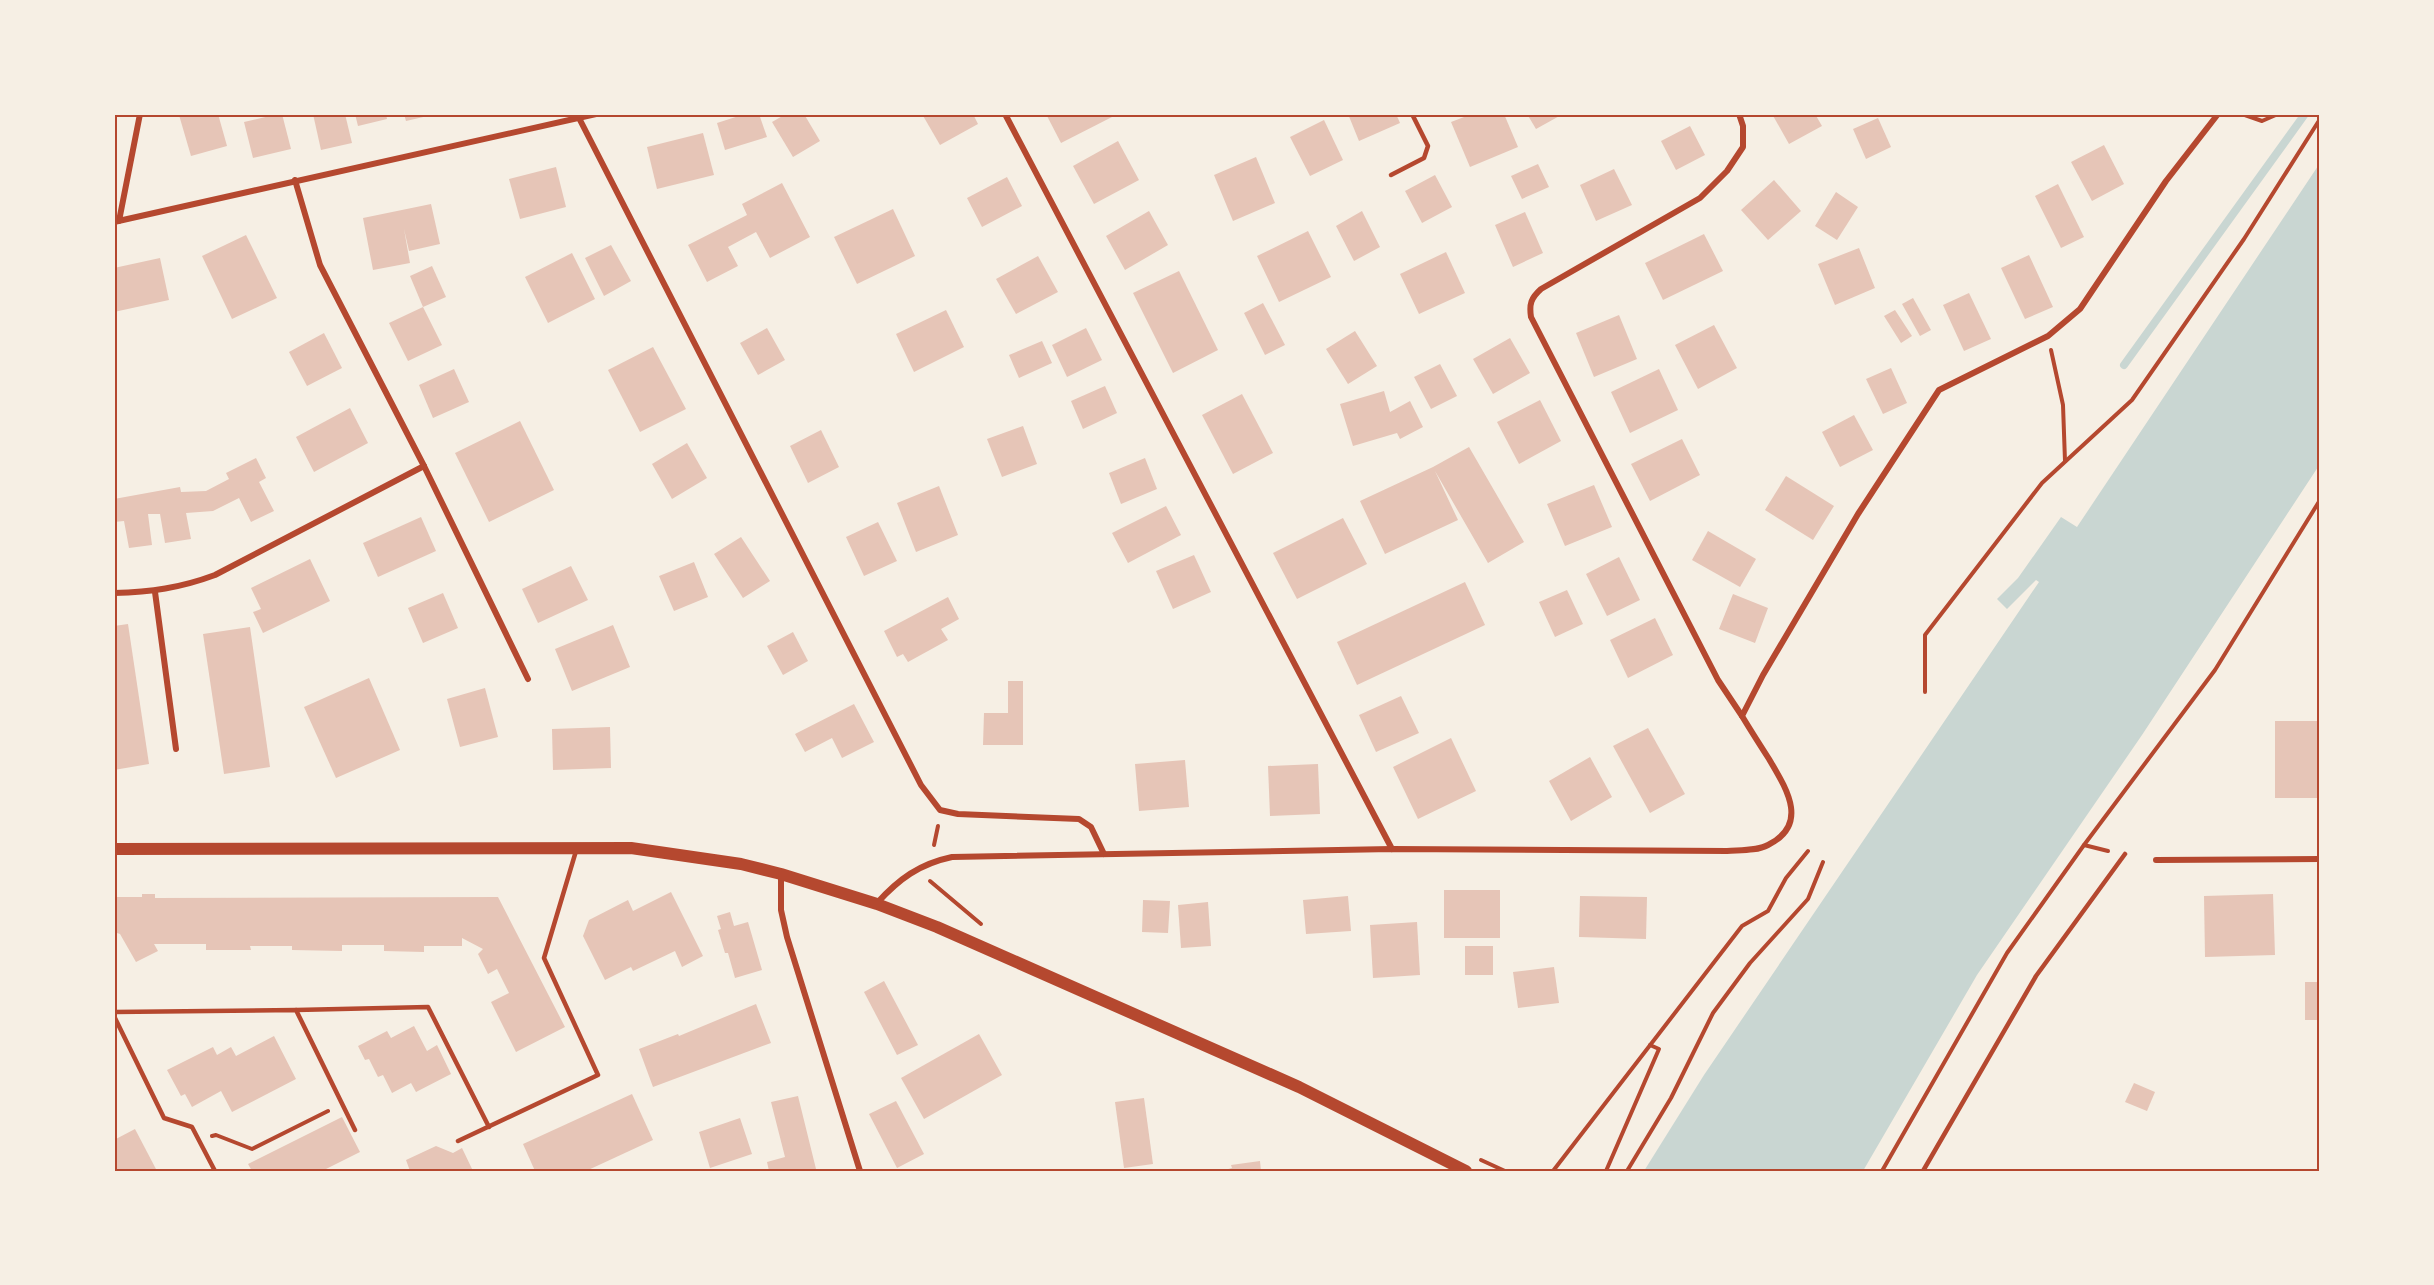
<svg xmlns="http://www.w3.org/2000/svg" width="2434" height="1285" font-family="'Varela Round',sans-serif">
<style>
.water{fill:#c9d6d2}
.lines{fill:none;stroke-linecap:round;stroke-linejoin:round}
.stream{stroke:#c9d6d2;stroke-width:8}
.building{fill:#e6c5b7}
.path{stroke:#b5482f;stroke-width:4}
.service{stroke:#b5482f;stroke-width:4.5}
.minor{stroke:#b5482f;stroke-width:6}
.secondary{stroke:#b5482f;stroke-width:12}
.neatline{fill:none;stroke:#b5482f;stroke-width:2}
</style>
<rect width="100%" height="100%" fill="#f6efe4"/>
<path class="water" d="M2320,163V464L2142,735L1977,975L1863,1171H1644L1704,1075L2039,582L2036,580L2007,609L1997,599L2018,578L2061,517L2077,527Z"/>
<g class="lines">
<path class="stream" d="M2124,365L2305,114"/>
</g>
<g class="building">
<path d="M218,114L227,146L191,156L179,115Z"/>
<path d="M278,114H282L291,149L253,158L244,122Z"/>
<path d="M313,114H345L352,143L321,150Z"/>
<path d="M355,114H386L387,119L358,126Z"/>
<path d="M404,114H432V115L406,121Z"/>
<path d="M745,114H759L767,137L725,150L717,123Z"/>
<path d="M786,114H804L820,141L793,157L772,122Z"/>
<path d="M922,114H973L978,124L940,145Z"/>
<path d="M1046,114H1110L1112,117L1061,143Z"/>
<path d="M1348,114H1396L1400,123L1359,141Z"/>
<path d="M1472,114H1504L1518,147L1470,167L1451,122Z"/>
<path d="M1527,114H1563L1536,129Z"/>
<path d="M1772,114H1815L1822,126L1789,144Z"/>
<path d="M1878,118L1891,147L1866,159L1853,129Z"/>
<path d="M1324,120L1343,160L1310,176L1290,137Z"/>
<path d="M1690,126L1705,155L1676,170L1661,141Z"/>
<path d="M703,133L714,175L657,189L647,147Z"/>
<path d="M1118,141L1139,180L1094,204L1073,166Z"/>
<path d="M2104,145L2124,184L2092,201L2071,162Z"/>
<path d="M1256,157L1275,203L1233,221L1214,175Z"/>
<path d="M1538,164L1549,187L1522,199L1511,176Z"/>
<path d="M556,167L566,207L520,219L509,179Z"/>
<path d="M1614,169L1632,205L1596,221L1580,185Z"/>
<path d="M1435,175L1452,207L1422,223L1405,191Z"/>
<path d="M1007,177L1022,206L982,227L967,198Z"/>
<path d="M1774,180L1801,211L1768,240L1741,210Z"/>
<path d="M782,183L810,237L770,258L756,232L728,247L738,266L707,282L688,245L747,215L742,204Z"/>
<path d="M2058,184L2084,237L2061,248L2035,196Z"/>
<path d="M1836,192L1858,207L1837,240L1815,226Z"/>
<path d="M431,204L440,244L409,251L404,229L410,263L373,270L363,218Z"/>
<path d="M893,209L915,256L857,284L834,237Z"/>
<path d="M1149,211L1168,245L1125,270L1106,236Z"/>
<path d="M1362,211L1380,247L1354,261L1336,226Z"/>
<path d="M1525,212L1543,253L1513,267L1495,225Z"/>
<path d="M1308,231L1331,277L1279,302L1257,256Z"/>
<path d="M1704,234L1723,271L1663,300L1645,263Z"/>
<path d="M246,235L277,298L232,319L202,256Z"/>
<path d="M611,245L631,281L604,296L585,258Z"/>
<path d="M1859,248L1875,288L1835,305L1818,264Z"/>
<path d="M1446,252L1465,293L1419,314L1400,274Z"/>
<path d="M572,253L595,299L548,323L525,277Z"/>
<path d="M2029,255L2053,307L2025,319L2001,268Z"/>
<path d="M1038,256L1058,292L1016,314L996,279Z"/>
<path d="M160,258L169,300L114,312V268Z"/>
<path d="M432,266L446,297L423,307L410,276Z"/>
<path d="M1179,271L1218,350L1173,373L1133,293Z"/>
<path d="M1969,293L1991,339L1964,351L1943,305Z"/>
<path d="M1913,298L1931,330L1920,336L1902,304Z"/>
<path d="M1263,303L1285,345L1265,355L1244,313Z"/>
<path d="M423,307L442,345L408,361L389,323Z"/>
<path d="M946,310L964,347L914,372L896,334Z"/>
<path d="M1895,310L1912,336L1901,343L1884,316Z"/>
<path d="M1619,315L1637,359L1594,377L1576,333Z"/>
<path d="M1714,325L1737,368L1698,389L1675,345Z"/>
<path d="M767,328L785,360L758,375L740,343Z"/>
<path d="M1086,328L1102,360L1067,377L1052,345Z"/>
<path d="M1355,331L1377,366L1348,384L1326,349Z"/>
<path d="M324,333L342,368L307,386L289,352Z"/>
<path d="M1510,338L1530,373L1493,394L1473,359Z"/>
<path d="M1042,341L1052,363L1019,378L1009,355Z"/>
<path d="M653,347L686,409L640,432L608,370Z"/>
<path d="M1440,364L1457,396L1431,409L1414,377Z"/>
<path d="M1891,368L1907,403L1883,414L1866,379Z"/>
<path d="M454,369L469,402L433,418L419,385Z"/>
<path d="M1659,369L1678,410L1630,433L1611,392Z"/>
<path d="M1105,386L1117,413L1083,429L1071,401Z"/>
<path d="M1384,391L1390,412L1410,401L1423,427L1400,439L1397,433L1353,446L1340,404Z"/>
<path d="M1242,394L1273,453L1233,474L1202,415Z"/>
<path d="M1540,400L1561,441L1519,464L1497,422Z"/>
<path d="M350,408L368,443L314,472L296,437Z"/>
<path d="M1854,415L1873,450L1840,467L1822,432Z"/>
<path d="M520,421L554,490L489,522L455,453Z"/>
<path d="M1023,426L1037,464L1002,477L987,439Z"/>
<path d="M821,430L839,467L808,483L790,446Z"/>
<path d="M1682,439L1700,475L1650,501L1631,464Z"/>
<path d="M687,443L707,478L672,499L652,464Z"/>
<path d="M1469,447L1524,542L1488,563L1435,471L1458,520L1385,554L1360,501L1433,467Z"/>
<path d="M256,458L266,478L259,482L274,511L251,522L239,498L213,511L186,513L191,539L165,543L160,514H148L152,545L129,548L124,521L114,522V499L180,487L181,492L206,491L229,479L226,473Z"/>
<path d="M1145,458L1157,489L1121,504L1109,473Z"/>
<path d="M1786,476L1834,506L1813,540L1765,510Z"/>
<path d="M1594,485L1612,527L1565,546L1547,504Z"/>
<path d="M939,486L958,535L916,552L897,503Z"/>
<path d="M1166,506L1181,535L1128,563L1112,533Z"/>
<path d="M421,517L436,551L378,577L363,543Z"/>
<path d="M1343,518L1367,564L1297,599L1273,553Z"/>
<path d="M878,522L897,561L864,576L846,537Z"/>
<path d="M1708,531L1756,559L1740,587L1692,560Z"/>
<path d="M741,537L770,581L743,598L714,554Z"/>
<path d="M1194,555L1211,592L1173,609L1156,571Z"/>
<path d="M1619,557L1640,600L1607,616L1586,574Z"/>
<path d="M310,559L330,601L263,633L253,612L261,609L251,588Z"/>
<path d="M694,562L708,597L674,611L659,576Z"/>
<path d="M571,566L588,600L538,623L522,589Z"/>
<path d="M1465,582L1485,625L1357,685L1337,642Z"/>
<path d="M1567,590L1583,624L1555,637L1539,602Z"/>
<path d="M443,593L458,628L423,643L408,608Z"/>
<path d="M1733,594L1768,608L1755,643L1719,629Z"/>
<path d="M948,597L959,619L941,629L948,640L908,662L903,654L897,657L884,631Z"/>
<path d="M1655,618L1673,655L1628,678L1610,640Z"/>
<path d="M128,624L149,764L114,770V626Z"/>
<path d="M613,625L630,667L572,691L555,649Z"/>
<path d="M250,627L270,767L224,774L203,634Z"/>
<path d="M793,632L808,661L783,675L767,646Z"/>
<path d="M369,678L400,750L336,778L304,707Z"/>
<path d="M1008,681H1023V745H983L984,713H1008Z"/>
<path d="M485,688L498,737L460,747L447,699Z"/>
<path d="M1401,696L1419,733L1376,752L1359,715Z"/>
<path d="M854,704L874,742L842,758L832,738L805,752L795,734Z"/>
<rect x="2275" y="721" width="45" height="77"/>
<path d="M610,727L611,768L553,770L552,729Z"/>
<path d="M1648,728L1685,794L1650,813L1613,746Z"/>
<path d="M1451,738L1476,791L1418,819L1393,767Z"/>
<path d="M1590,757L1612,797L1571,821L1549,781Z"/>
<path d="M1185,760L1189,807L1139,811L1135,764Z"/>
<path d="M1318,764L1320,814L1270,816L1268,766Z"/>
<rect x="1444" y="890" width="56" height="48"/>
<path d="M671,892L703,956L682,967L675,951L633,971L631,967L605,980L583,936L589,920L628,900L633,911Z"/>
<path d="M142,894H155V898L498,897L565,1027L516,1052L491,1002L509,993L497,969L488,974L478,954L483,949L462,938V946H424V952L384,951V945H342V951L292,950V946H250L251,950H206V944H154L158,951L136,962L120,934L114,932V904L117,897H142Z"/>
<path d="M2273,894L2275,955L2205,957L2204,896Z"/>
<path d="M1348,896L1351,931L1306,934L1303,900Z"/>
<path d="M1580,896L1647,897L1646,939L1579,937Z"/>
<path d="M1143,900L1170,901L1168,933L1142,932Z"/>
<path d="M1208,902L1211,946L1181,948L1178,905Z"/>
<path d="M730,912L734,926L748,922L762,970L735,978L728,953H725L718,930L721,929L717,916Z"/>
<path d="M1417,922L1420,975L1373,978L1370,925Z"/>
<rect x="1465" y="946" width="28" height="29"/>
<path d="M1554,967L1559,1003L1518,1008L1513,972Z"/>
<path d="M884,981L918,1045L897,1055L864,992Z"/>
<rect x="2305" y="982" width="15" height="38"/>
<path d="M756,1004L771,1043L653,1087L639,1049L678,1034L679,1036Z"/>
<path d="M414,1026L427,1051L437,1045L451,1074L416,1092L411,1083L392,1093L383,1075L378,1077L369,1059L365,1060L358,1046L387,1031L391,1038Z"/>
<path d="M979,1034L1002,1075L924,1119L901,1078Z"/>
<path d="M274,1036L296,1079L232,1112L221,1091L192,1107L185,1094L181,1096L167,1070L213,1047L217,1055L231,1047L236,1056Z"/>
<path d="M2134,1083L2155,1092L2147,1111L2125,1102Z"/>
<path d="M632,1094L653,1140L586,1171H535L523,1144Z"/>
<path d="M798,1096L816,1169L769,1171L767,1162L785,1157L771,1102Z"/>
<path d="M1144,1098L1153,1164L1124,1168L1115,1102Z"/>
<path d="M896,1101L924,1154L897,1168L869,1114Z"/>
<path d="M342,1117L360,1152L322,1171H252L248,1164Z"/>
<path d="M740,1118L752,1154L710,1168L699,1132Z"/>
<path d="M135,1129L157,1171H114V1140Z"/>
<path d="M436,1146L453,1153L462,1148L473,1171H410L406,1160Z"/>
<path d="M1260,1161L1261,1171H1221L1232,1168L1231,1165Z"/>
</g>
<g class="lines">
<g class="path">
<path d="M2242,114L2262,121L2278,114"/>
<path d="M2051,350L2063,405L2065,461"/>
<path d="M1925,692V635L2042,483L2132,400L2244,239L2320,119"/>
<path d="M934,845L938,826"/>
<path d="M2084,845L2108,851"/>
<path d="M930,881L981,924"/>
<path d="M212,1136L216,1135L252,1149L328,1111"/>
<path d="M1481,1160L1505,1171"/>
<path d="M1553,1171L1742,926L1768,911L1786,878L1808,851"/>
<path d="M1606,1171L1659,1049L1650,1045"/>
<path d="M1627,1171L1671,1098L1713,1013L1750,963L1808,899L1823,862"/>
<path d="M1882,1171L2007,953L2084,845L2215,670L2320,500"/>
</g>
<g class="service">
<path d="M1391,175L1424,158L1428,146L1412,114"/>
<path d="M296,1010L428,1007L489,1127"/>
<path d="M114,1012L296,1010L355,1130"/>
<path d="M114,1016L164,1118L192,1127L215,1171"/>
<path d="M458,1141L598,1075L544,958L576,851"/>
<path d="M1923,1171L2036,976L2125,854"/>
</g>
<g class="minor">
<path d="M1005,114L1392,849"/>
<path d="M1739,114L1743,126V147L1727,171L1700,198L1541,289C1531,298 1529,304 1531,317L1718,680L1742,716"/>
<path d="M579,118L921,785L940,810L958,814L1079,819L1091,827L1104,854"/>
<path d="M295,180L320,265L424,466L528,679"/>
<path d="M119,221L140,114"/>
<path d="M114,222L596,114"/>
<path d="M155,592L176,749"/>
<path d="M114,593C151,592 180,588 215,575L424,466"/>
<path d="M2156,860L2320,859"/>
<path d="M781,874V910L787,937L860,1171"/>
<path d="M877,903C899,879 919,864 952,857L1392,849L1727,851C1740,850 1757,851 1768,845C1810,824 1786,788 1769,759C1760,745 1751,731 1742,716L1763,675L1858,514L1939,390L2048,336L2080,309L2166,181L2218,114"/>
</g>
<path class="secondary" d="M114,849L631,848L741,864L781,874L877,904L937,927L1299,1087L1466,1171"/>
</g>
<rect width="2434" height="1285" fill="none" stroke="#f6efe4" stroke-width="231"/>
<rect x="116" y="116" width="2202" height="1054" class="neatline"/>
</svg>
